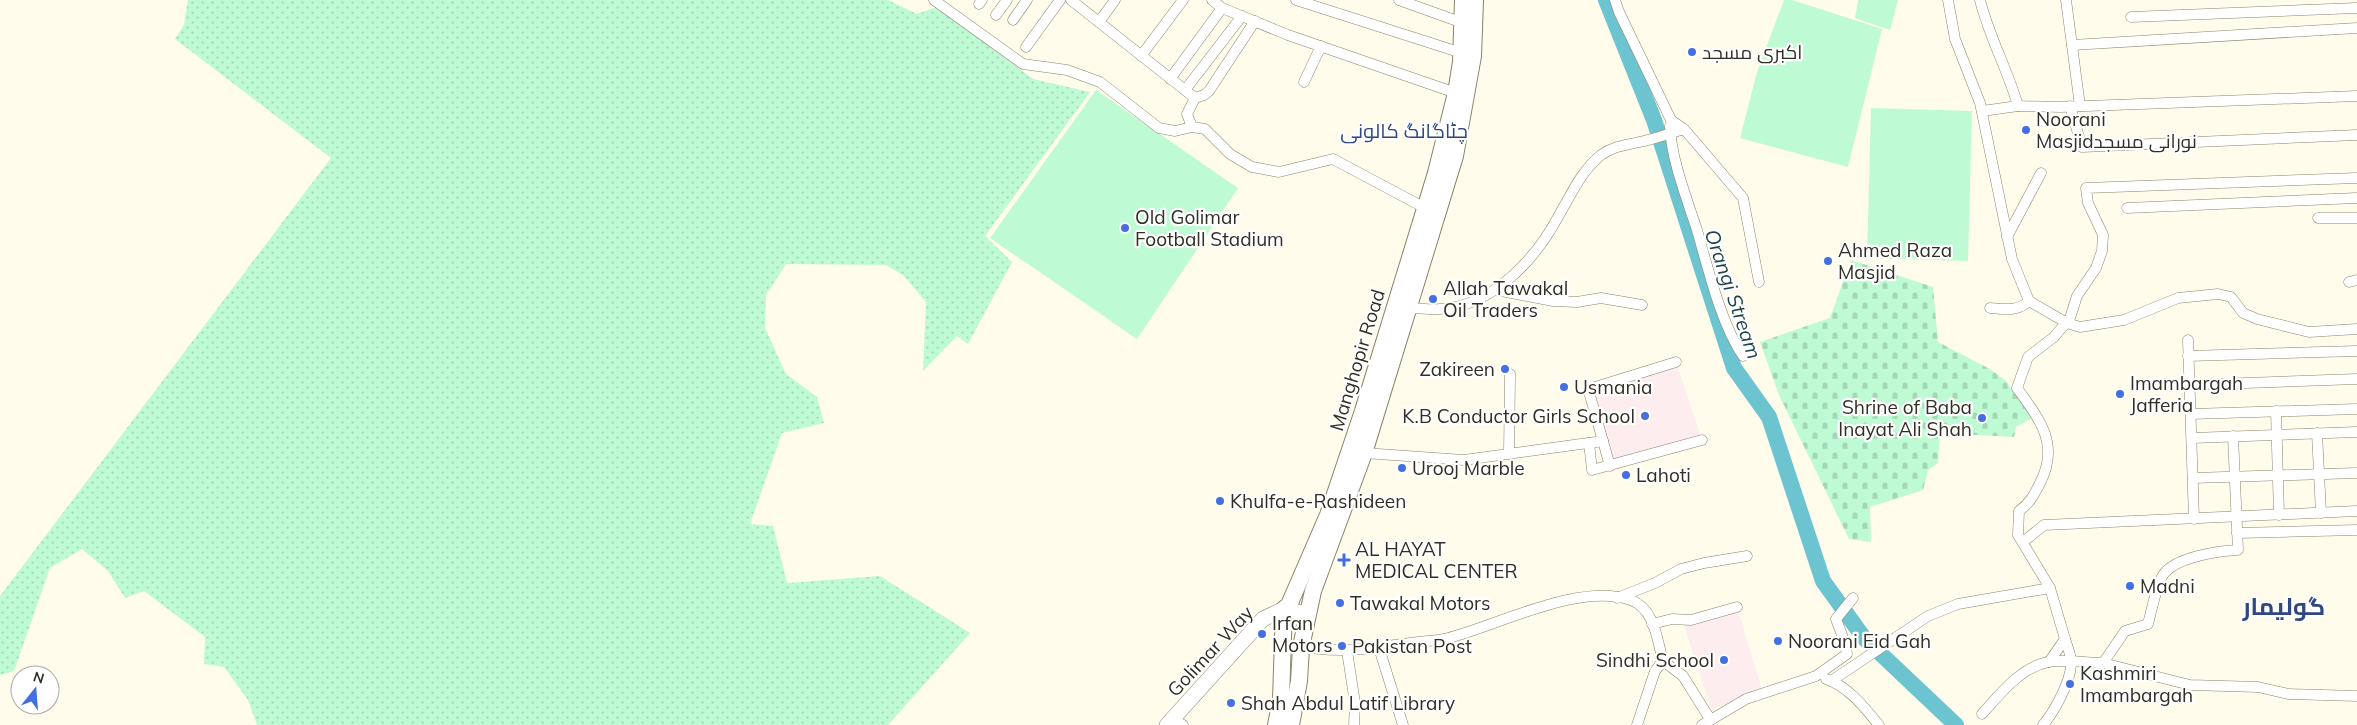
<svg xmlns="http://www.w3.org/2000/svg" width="2357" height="725" font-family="Mulish,Cairo,sans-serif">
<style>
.education{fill:#fdedef}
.grass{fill:url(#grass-dots)}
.cemetery{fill:url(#cemetery-stones)}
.park{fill:#befad3}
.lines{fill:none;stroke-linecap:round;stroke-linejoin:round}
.river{stroke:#6cc4d0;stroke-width:16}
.minor-casing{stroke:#88846b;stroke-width:11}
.secondary-casing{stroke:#88846b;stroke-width:16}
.primary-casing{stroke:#88846b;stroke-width:18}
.minor{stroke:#fff;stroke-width:10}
.secondary{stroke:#fff;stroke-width:15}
.primary{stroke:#fff;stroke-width:16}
.poi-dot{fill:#436fe1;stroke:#fff;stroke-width:2}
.labels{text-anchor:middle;stroke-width:4.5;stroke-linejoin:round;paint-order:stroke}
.poi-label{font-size:19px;fill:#312f24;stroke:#fff;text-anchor:start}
.street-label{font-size:19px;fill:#312f24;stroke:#fff}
.neighbourhood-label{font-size:20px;fill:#304881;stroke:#fff}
.water-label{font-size:20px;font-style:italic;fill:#1c454b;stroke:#fff}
.district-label{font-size:24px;font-weight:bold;fill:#304881;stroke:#fff}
</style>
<defs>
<pattern id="grass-dots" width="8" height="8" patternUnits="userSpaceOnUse" patternTransform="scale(1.25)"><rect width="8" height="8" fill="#befad3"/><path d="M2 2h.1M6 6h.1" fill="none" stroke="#a4d7b5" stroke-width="1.8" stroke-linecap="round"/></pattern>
<pattern id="cemetery-stones" width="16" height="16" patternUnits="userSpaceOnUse" patternTransform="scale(1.25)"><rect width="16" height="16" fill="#befad3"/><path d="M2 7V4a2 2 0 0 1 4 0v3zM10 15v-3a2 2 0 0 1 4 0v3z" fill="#a4d7b5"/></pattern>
</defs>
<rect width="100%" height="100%" fill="#fffcec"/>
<g class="education">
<path d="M1676,362L1702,440L1610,466L1592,388Z"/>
<path d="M1737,607L1763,693L1711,709L1684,625Z"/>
</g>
<path class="grass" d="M188,0H888L917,14L936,7L1033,79L1090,92L985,236L1012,262L968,344L957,336L923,371L926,302L903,275L886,265L786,264L766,295L765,328L786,374L817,397L824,423L782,433L750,524L773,526L787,583L880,576L970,633L888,725H257L248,700L224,667L204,664L205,637L144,591L125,598L108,571L82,549L50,568L14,671L0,675V596L331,158L175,39L184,25Z"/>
<path class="cemetery" d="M1851,260L1933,287L1938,342L1990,369L2006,381L2032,418L2016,427L2014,437L1940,433L1938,463L1928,470L1923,490L1870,507L1871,542L1849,539L1779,395L1760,342L1830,318Z"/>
<g class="park">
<path d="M1784,0H1792L1882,29L1848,167L1740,138L1757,72Z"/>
<path d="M1858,0H1898L1890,30L1855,18Z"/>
<path d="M1096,90L1238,188L1137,339L990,238Z"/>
<path d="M1871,108L1972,111L1968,261L1867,258Z"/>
</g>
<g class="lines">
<path class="river" d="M1606,0L1654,120L1734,368L1769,417L1823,581L1864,638L1956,725"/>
<defs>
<g id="minor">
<path d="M934,0L1023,64L1067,70L1100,82L1159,128L1175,131L1192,127L1205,129L1230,154L1252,167L1279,172L1333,159L1425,208"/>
<path d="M1071,0L1195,98L1187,114L1192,127"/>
<path d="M1212,0L1222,8L1288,35L1456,93"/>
<path d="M1296,0L1462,53"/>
<path d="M1399,0L1463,23"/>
<path d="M1615,0L1619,12L1671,120L1684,129L1743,198L1759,282"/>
<path d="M1948,0L1955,39L1980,103L2012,259L2029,301L2067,323L2080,327L2124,320L2178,298L2218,294L2231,297L2243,313L2257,319L2309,332L2357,329"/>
<path d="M1980,0C1989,37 2008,70 2018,106L2060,107L2357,96"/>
<path d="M2066,0L2080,106"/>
<path d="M979,4L982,0"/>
<path d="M996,15L1007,0"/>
<path d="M2131,17L2357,8"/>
<path d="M1013,20L1027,0"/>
<path d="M1099,22L1115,0"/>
<path d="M2072,45L2357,28"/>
<path d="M1026,47L1060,0"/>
<path d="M1141,56L1183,0"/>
<path d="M1170,79L1222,8"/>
<path d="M1304,82L1321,46"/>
<path d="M1185,90L1242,16"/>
<path d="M1195,98L1204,95L1209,91L1255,21"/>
<path d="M2070,106L2082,147L2357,135"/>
<path d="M1982,111L2018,106"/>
<path d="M1670,126C1671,159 1687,199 1697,230C1708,268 1721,324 1743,356"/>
<path d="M2127,208L2357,198"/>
<path d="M2318,218H2357"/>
<path d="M2007,237L2041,173"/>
<path d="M2349,282L2357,280"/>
<path d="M1496,290L1553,301L1577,302L1601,298L1642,305"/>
<path d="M1409,308C1419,308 1430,310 1440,309C1491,307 1535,260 1558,217C1571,195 1581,171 1601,155C1615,145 1628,145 1644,141C1658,138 1671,133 1684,129"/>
<path d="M1990,308C2005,309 2017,312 2029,301"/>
<path d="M2188,340L2194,519"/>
<path d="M2188,356L2357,351"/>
<path d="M2190,385L2357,379"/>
<path d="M2276,411L2279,515"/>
<path d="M2191,414L2357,409"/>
<path d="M2317,433L2321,513"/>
<path d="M2192,438L2357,432"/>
<path d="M1589,443L1592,470L1702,440"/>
<path d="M1364,453L1464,460L1603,441"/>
<path d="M1509,454L1510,374"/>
<path d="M1610,466L1589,392L1592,388L1676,362"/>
<path d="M2193,478L2357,473"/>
<path d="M2237,533L2357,530"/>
<path d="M2023,542L2044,525L2357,511"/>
<path d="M1617,598L1655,583L1681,569L1704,563L1747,556"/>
<path d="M1652,624L1672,619L1691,620L1737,607"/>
<path d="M1301,646C1338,654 1374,648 1410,643C1423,641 1436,641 1448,638C1499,625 1579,582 1631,600C1655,609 1657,640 1663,661L1655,671L1637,725"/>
<path d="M1379,648L1403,725"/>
<path d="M1347,651L1355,703L1354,725"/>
<path d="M1663,661L1683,676L1710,719"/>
<path d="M2049,662L2065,639L2050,588L2018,535L2019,511C2030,503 2034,495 2040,483C2060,444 2040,420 2017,388L2028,357L2054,337L2070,318L2077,296L2096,268L2102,251L2103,235L2088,203L2086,188L2357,178"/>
<path d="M2103,663L2190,685L2258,687L2288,694L2357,696"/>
<path d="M1826,679C1849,687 1864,707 1879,725"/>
<path d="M1831,681L1928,616L1958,604L2050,588"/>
<path d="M1982,714C2000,694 2021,667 2048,662C2064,659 2087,663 2103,663L2125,631L2148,624C2151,612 2157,584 2163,575C2175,557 2218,551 2238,550L2233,436"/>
<path d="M1173,719L1183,725"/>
<path d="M1702,725L1746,699L1816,676L1847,654L1845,643L1836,619L1853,598"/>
<path d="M2043,725C2054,712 2072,680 2071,662C2071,654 2067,646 2065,639"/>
</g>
<path id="secondary" d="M1167,725L1263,619L1284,609L1307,614"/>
<g id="primary">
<path d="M1276,725L1281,699L1284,609L1289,605L1328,515L1363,411L1436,173L1456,93L1461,62L1463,0"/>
<path d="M1291,725L1299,681L1301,647L1313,591L1364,453L1455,156L1473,56L1475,0"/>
</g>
</defs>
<use href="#minor" class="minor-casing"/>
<use href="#secondary" class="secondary-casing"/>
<use href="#primary" class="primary-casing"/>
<use href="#minor" class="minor"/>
<use href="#secondary" class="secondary"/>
<use href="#primary" class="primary"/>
</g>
<g class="poi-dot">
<circle cx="1692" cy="52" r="5"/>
<circle cx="2026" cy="130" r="5"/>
<circle cx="1125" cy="228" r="5"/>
<circle cx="1828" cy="261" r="5"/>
<circle cx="1433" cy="299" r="5"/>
<circle cx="1505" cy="369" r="5"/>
<circle cx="1564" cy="387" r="5"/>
<circle cx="2120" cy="394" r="5"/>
<circle cx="1645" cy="416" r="5"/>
<circle cx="1982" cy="418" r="5"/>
<circle cx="1402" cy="468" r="5"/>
<circle cx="1626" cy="475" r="5"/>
<circle cx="1220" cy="501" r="5"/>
<path d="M1341.5 552.5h5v5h5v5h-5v5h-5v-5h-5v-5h5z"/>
<circle cx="2130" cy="586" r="5"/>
<circle cx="1340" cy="603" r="5"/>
<circle cx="1262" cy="634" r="5"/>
<circle cx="1778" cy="641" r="5"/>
<circle cx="1342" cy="646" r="5"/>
<circle cx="1724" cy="660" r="5"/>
<circle cx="2070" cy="684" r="5"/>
<circle cx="1231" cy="703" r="5"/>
</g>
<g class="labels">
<g class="poi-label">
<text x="1702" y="59">اکبری مسجد</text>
<text x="2036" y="126">Noorani<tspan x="2036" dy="22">Masjidنورانی مسجد</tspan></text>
<text x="1135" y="224">Old Golimar<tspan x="1135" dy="22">Football Stadium</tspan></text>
<text x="1838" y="257">Ahmed Raza<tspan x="1838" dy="22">Masjid</tspan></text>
<text x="1443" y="295">Allah Tawakal<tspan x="1443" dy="22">Oil Traders</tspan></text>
<text x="1495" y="376" text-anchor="end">Zakireen</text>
<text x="2130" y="390">Imambargah<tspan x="2130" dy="22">Jafferia</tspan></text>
<text x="1574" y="394">Usmania</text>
<text x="1972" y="414" text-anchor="end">Shrine of Baba<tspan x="1972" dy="22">Inayat Ali Shah</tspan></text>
<text x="1635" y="423" text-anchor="end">K.B Conductor Girls School</text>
<text x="1412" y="475">Urooj Marble</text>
<text x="1636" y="482">Lahoti</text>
<text x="1230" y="508">Khulfa-e-Rashideen</text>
<text x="1355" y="556">AL HAYAT<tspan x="1355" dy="22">MEDICAL CENTER</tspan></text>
<text x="2140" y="593">Madni</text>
<text x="1350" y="610">Tawakal Motors</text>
<text x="1272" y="630">Irfan<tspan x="1272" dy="22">Motors</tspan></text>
<text x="1788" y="648">Noorani Eid Gah</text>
<text x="1352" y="653">Pakistan Post</text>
<text x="1714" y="667" text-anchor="end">Sindhi School</text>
<text x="2080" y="680">Kashmiri<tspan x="2080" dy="22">Imambargah</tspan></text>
<text x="1241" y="710">Shah Abdul Latif Library</text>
</g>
<g class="street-label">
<text transform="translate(1357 360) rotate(-73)" y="7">Manghopir Road</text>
<text transform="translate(1210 651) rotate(-47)" y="7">Golimar Way</text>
</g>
<g class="neighbourhood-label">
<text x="1404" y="138">چٹاگانگ کالونی</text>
</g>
<g class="water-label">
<text transform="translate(1733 294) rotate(71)" y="7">Orangi Stream</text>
</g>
<g class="district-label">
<text x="2284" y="615">گولیمار</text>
</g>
</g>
<g transform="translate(35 690) rotate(17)"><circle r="24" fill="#ffffff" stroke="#adaca7"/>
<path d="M0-4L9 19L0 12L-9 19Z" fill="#436fe1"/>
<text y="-8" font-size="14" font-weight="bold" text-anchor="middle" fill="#312f24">N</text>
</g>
</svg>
